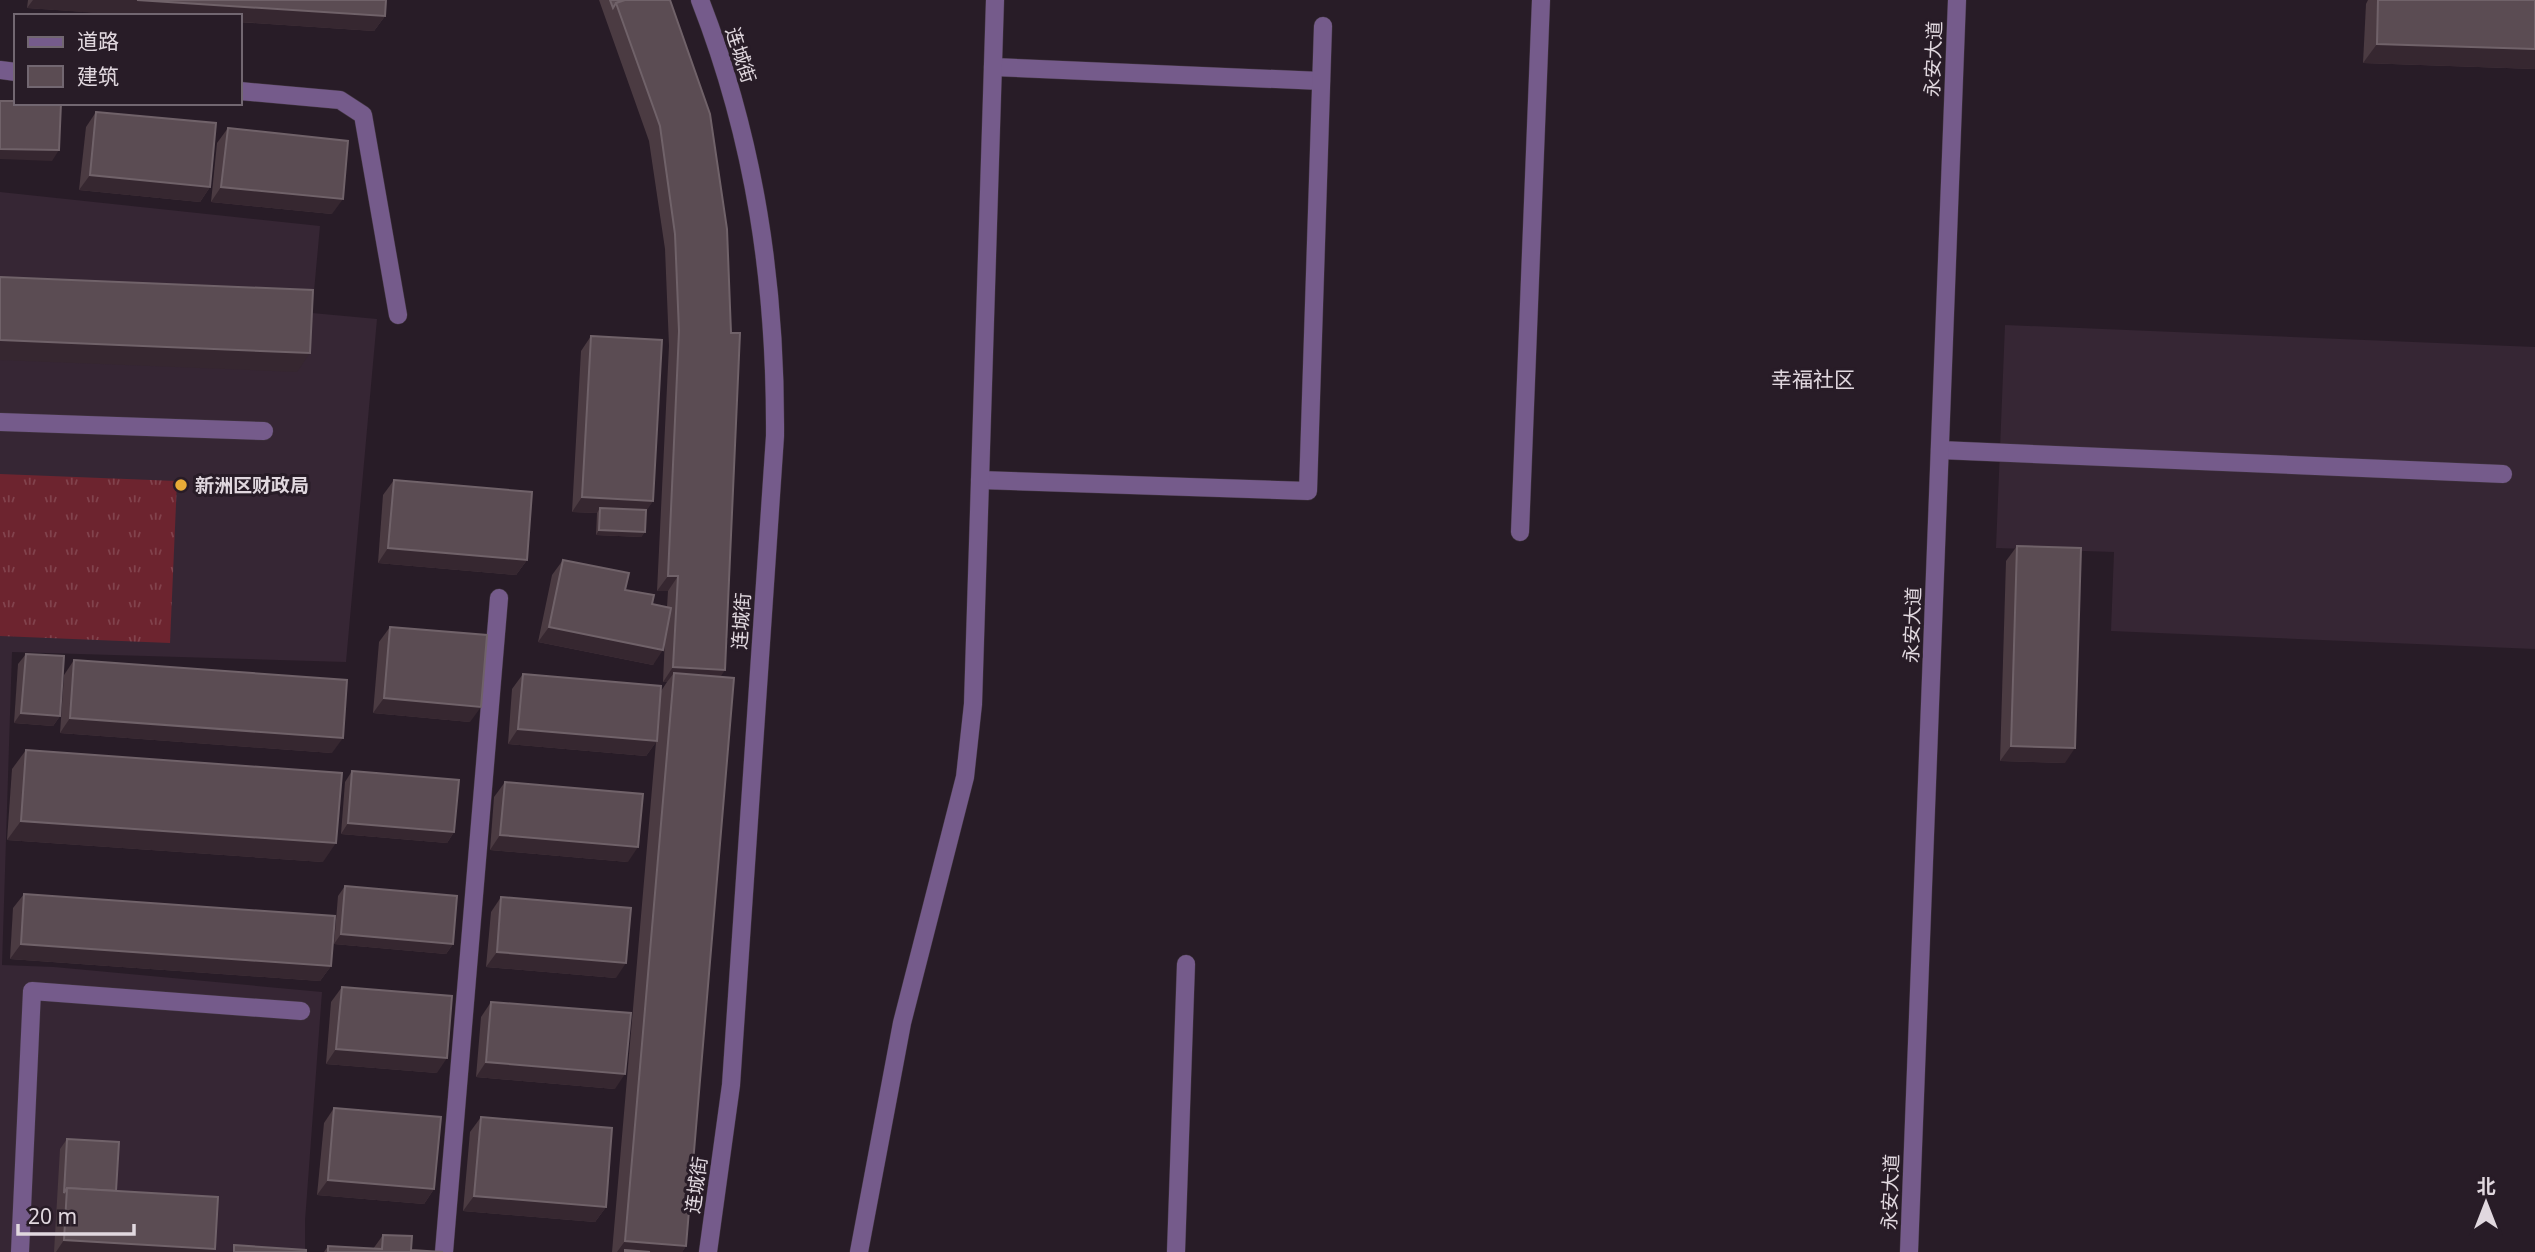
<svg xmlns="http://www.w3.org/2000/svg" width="2535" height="1252" font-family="'Noto Sans','Noto Sans SC',sans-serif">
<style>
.built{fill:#362634}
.grass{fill:url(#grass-tufts)}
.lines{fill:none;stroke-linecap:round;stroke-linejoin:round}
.minor-casing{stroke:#423641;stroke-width:19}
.minor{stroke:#755b8b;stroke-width:18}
.wall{fill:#4b3b42}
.shaded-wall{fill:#362730}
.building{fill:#5b4c53;stroke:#706269;stroke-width:2}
.poi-dot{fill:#e8ab37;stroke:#281c27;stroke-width:2.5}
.labels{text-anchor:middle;stroke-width:6;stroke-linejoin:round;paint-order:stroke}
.street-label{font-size:19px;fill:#e1d8df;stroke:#281c27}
.poi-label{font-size:19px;font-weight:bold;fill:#e1d8df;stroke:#281c27;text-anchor:start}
.neighbourhood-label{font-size:21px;fill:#e1d8df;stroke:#281c27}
</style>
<defs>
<pattern id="grass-tufts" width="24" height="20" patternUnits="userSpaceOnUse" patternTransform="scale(1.75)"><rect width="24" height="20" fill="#6d242f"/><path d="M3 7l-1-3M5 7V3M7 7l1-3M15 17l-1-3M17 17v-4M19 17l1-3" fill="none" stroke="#82434d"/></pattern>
</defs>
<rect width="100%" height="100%" fill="#281c27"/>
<g class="built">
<path d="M0,192L320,226L312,313L377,319L346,662L12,652L2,965L54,967L322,992L305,1221V1252H0Z"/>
<path d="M2005,325L2535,347V649L2111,631L2114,552L1996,548Z"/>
</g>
<path class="grass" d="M0,474L177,481L170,643L0,636Z"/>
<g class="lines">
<defs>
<g id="minor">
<path d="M700,0C755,141 776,284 775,436L731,1085L708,1252"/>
<path d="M993,67L1321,81"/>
<path d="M0,70L16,72"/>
<path d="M240,91L340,100L363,115L398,315"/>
<path d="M0,422L264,431"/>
<path d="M1940,450L2503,474"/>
<path d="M980,480L1308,491L1323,26"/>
<path d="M1520,532L1541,0"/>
<path d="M20,1252L32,991L301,1011"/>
<path d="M444,1252L499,598"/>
<path d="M859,1252L902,1023L965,777L973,704L995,0"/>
<path d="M1176,1252L1186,964"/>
<path d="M1909,1252L1957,0"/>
</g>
</defs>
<use href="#minor" class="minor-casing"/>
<use href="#minor" class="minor"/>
</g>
<g class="wall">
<path d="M28,0H386L385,16L374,31L27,8Z"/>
<path d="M599,0H670L721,676L686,1246L682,1252H612L656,742L646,756L508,744L512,689L523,674L661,691L667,682H663L665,637L653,665L538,642L552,575L563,560L625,590L652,604L667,607L668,591H657L669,346L665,249L649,141Z"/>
<path d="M2368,0H2535V69L2363,63L2366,4Z"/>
<path d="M96,112L210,187L200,202L79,190L86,127Z"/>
<path d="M228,128L332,214L211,202L217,143Z"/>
<path d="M591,336L653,501L646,510L645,532L641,537L596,535L597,513L572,512L581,351Z"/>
<path d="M394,480L527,560L516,575L378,563L383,495Z"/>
<path d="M2017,546L2065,763L2000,761L2006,561Z"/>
<path d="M390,627L470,722L373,713L379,642Z"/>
<path d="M26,654L60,716L53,726L14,723L18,664Z"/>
<path d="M74,660L332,753L60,733L64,675Z"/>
<path d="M26,750L323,862L7,840L12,769Z"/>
<path d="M352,771L454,832L447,843L341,834L345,782Z"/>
<path d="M505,782L628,862L490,850L494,797Z"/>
<path d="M345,886L453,944L446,954L334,944L338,896Z"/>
<path d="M24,894L331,966L320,981L10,959L13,908Z"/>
<path d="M501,897L616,978L486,967L491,912Z"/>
<path d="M342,987L437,1073L326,1064L331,1002Z"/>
<path d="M491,1002L615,1089L476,1077L481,1017Z"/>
<path d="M334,1108L434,1189L424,1204L317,1195L324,1123Z"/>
<path d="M481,1117L606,1207L595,1222L463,1211L470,1132Z"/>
<path d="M67,1139L116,1191L213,1252H54L60,1149Z"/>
<path d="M383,1235L411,1250L443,1252H324L328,1246L373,1249Z"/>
</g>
<g class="shaded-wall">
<path d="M33,0H137L385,16L374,31L240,22V16H138L27,8Z"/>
<path d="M2377,44L2535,49V69L2363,63Z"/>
<path d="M0,149L59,150L52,161L0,159Z"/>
<path d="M90,175L210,187L200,202L79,190Z"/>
<path d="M221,187L343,199L332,214L211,202Z"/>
<path d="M0,340L310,353L297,372L0,360Z"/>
<path d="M582,497L653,501L643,516L600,508L597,513L572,512Z"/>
<path d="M599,530L645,532L641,537L596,535Z"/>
<path d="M388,548L527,560L516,575L378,563Z"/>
<path d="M668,576H678L668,591H657Z"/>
<path d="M549,627L663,650L653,665L538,642Z"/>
<path d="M673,667L725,670L715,685L674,673L667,682H663Z"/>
<path d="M384,698L481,707L470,722L373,713Z"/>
<path d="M21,713L60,716L53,726L14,723Z"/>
<path d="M70,718L343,738L332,753L60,733Z"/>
<path d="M518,729L657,741L646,756L508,744Z"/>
<path d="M2011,746L2075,748L2065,763L2000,761Z"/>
<path d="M21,821L336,843L323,862L7,840Z"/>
<path d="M348,823L454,832L447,843L341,834Z"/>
<path d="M500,835L638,847L628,862L490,850Z"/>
<path d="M341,934L453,944L446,954L334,944Z"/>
<path d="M21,944L331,966L320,981L10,959Z"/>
<path d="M497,952L626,963L616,978L486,967Z"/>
<path d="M336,1049L447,1058L437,1073L326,1064Z"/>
<path d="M486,1062L625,1074L615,1089L476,1077Z"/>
<path d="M328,1180L434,1189L424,1204L317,1195Z"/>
<path d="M474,1196L606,1207L595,1222L463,1211Z"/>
<path d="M64,1240L215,1249L213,1252H56Z"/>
<path d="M625,1241L686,1246L682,1252H625V1250L624,1252H617Z"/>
</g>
<g class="building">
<path d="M137,0H386L385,16Z"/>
<path d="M610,0H625L616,3L613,8Z"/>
<path d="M625,0H670L710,114L727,229L731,333H740L725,670L673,667L678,576H668L679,331L675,234L660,126L616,3Z"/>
<path d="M2378,0H2535V49L2377,44Z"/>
<path d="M0,101H16V103H61L59,150L0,149Z"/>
<path d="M96,112L216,123L210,187L90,175Z"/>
<path d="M228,128L348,141L343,199L221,187Z"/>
<path d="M0,277L313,290L310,353L0,340Z"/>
<path d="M591,336L662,340L653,501L582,497Z"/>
<path d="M394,480L532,492L527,560L388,548Z"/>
<path d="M600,508L646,510L645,532L599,530Z"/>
<path d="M2017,546L2081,548L2075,748L2011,746Z"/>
<path d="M563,560L629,573L625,590L654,595L652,604L671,608L663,650L549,627Z"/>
<path d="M390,627L487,635L481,707L384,698Z"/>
<path d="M26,654L64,656L60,716L21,713Z"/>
<path d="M74,660L347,680L343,738L70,718Z"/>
<path d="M674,673L734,678L686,1246L625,1241Z"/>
<path d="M523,674L661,686L657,741L518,729Z"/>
<path d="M26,750L342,773L336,843L21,821Z"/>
<path d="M352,771L459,780L454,832L348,823Z"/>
<path d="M505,782L643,794L638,847L500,835Z"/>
<path d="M345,886L457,896L453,944L341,934Z"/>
<path d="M24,894L335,916L331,966L21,944Z"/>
<path d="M501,897L631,908L626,963L497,952Z"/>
<path d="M342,987L452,996L447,1058L336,1049Z"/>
<path d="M491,1002L631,1013L625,1074L486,1062Z"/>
<path d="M334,1108L441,1117L434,1189L328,1180Z"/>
<path d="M481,1117L612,1128L606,1207L474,1196Z"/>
<path d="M67,1139L119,1142L116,1191L67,1188L64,1193Z"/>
<path d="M67,1188L218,1197L215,1249L64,1240Z"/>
<path d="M383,1235L412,1236L411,1250L443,1252H328V1246L382,1249Z"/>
<path d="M234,1245L306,1250V1252H234Z"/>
<path d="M625,1250L650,1252H625Z"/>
</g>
<circle class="poi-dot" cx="181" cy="485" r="7"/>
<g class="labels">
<g class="street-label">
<text transform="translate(741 55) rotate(72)" y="7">连城街</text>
<text transform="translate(1933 59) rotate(-88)" y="7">永安大道</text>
<text transform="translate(741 621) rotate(-86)" y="7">连城街</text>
<text transform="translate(1912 625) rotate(-88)" y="7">永安大道</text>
<text transform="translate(696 1185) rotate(-82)" y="7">连城街</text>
<text transform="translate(1890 1192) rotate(-88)" y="7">永安大道</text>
</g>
<g class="poi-label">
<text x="195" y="492">新洲区财政局</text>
</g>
<g class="neighbourhood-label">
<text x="1813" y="387">幸福社区</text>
</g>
</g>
<rect x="14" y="14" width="228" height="91" fill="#281c27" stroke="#726771" stroke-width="2"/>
<rect x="28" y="37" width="35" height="10" fill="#755b8b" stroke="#726771" stroke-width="2"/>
<text x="77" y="49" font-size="21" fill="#e1d8df">道路</text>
<rect x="28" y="66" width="35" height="21" fill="#5b4c53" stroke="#726771" stroke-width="2"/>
<text x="77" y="84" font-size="21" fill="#e1d8df">建筑</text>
<g transform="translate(2486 1203)" stroke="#281c27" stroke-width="5" paint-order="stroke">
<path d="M0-5L12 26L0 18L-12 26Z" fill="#e1d8df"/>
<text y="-10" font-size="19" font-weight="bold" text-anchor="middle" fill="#e1d8df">北</text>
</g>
<path d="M18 1224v10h116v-10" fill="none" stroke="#e1d8df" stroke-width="3.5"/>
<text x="28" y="1224" font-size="21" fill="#e1d8df" stroke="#281c27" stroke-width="5" paint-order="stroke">20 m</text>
</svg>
